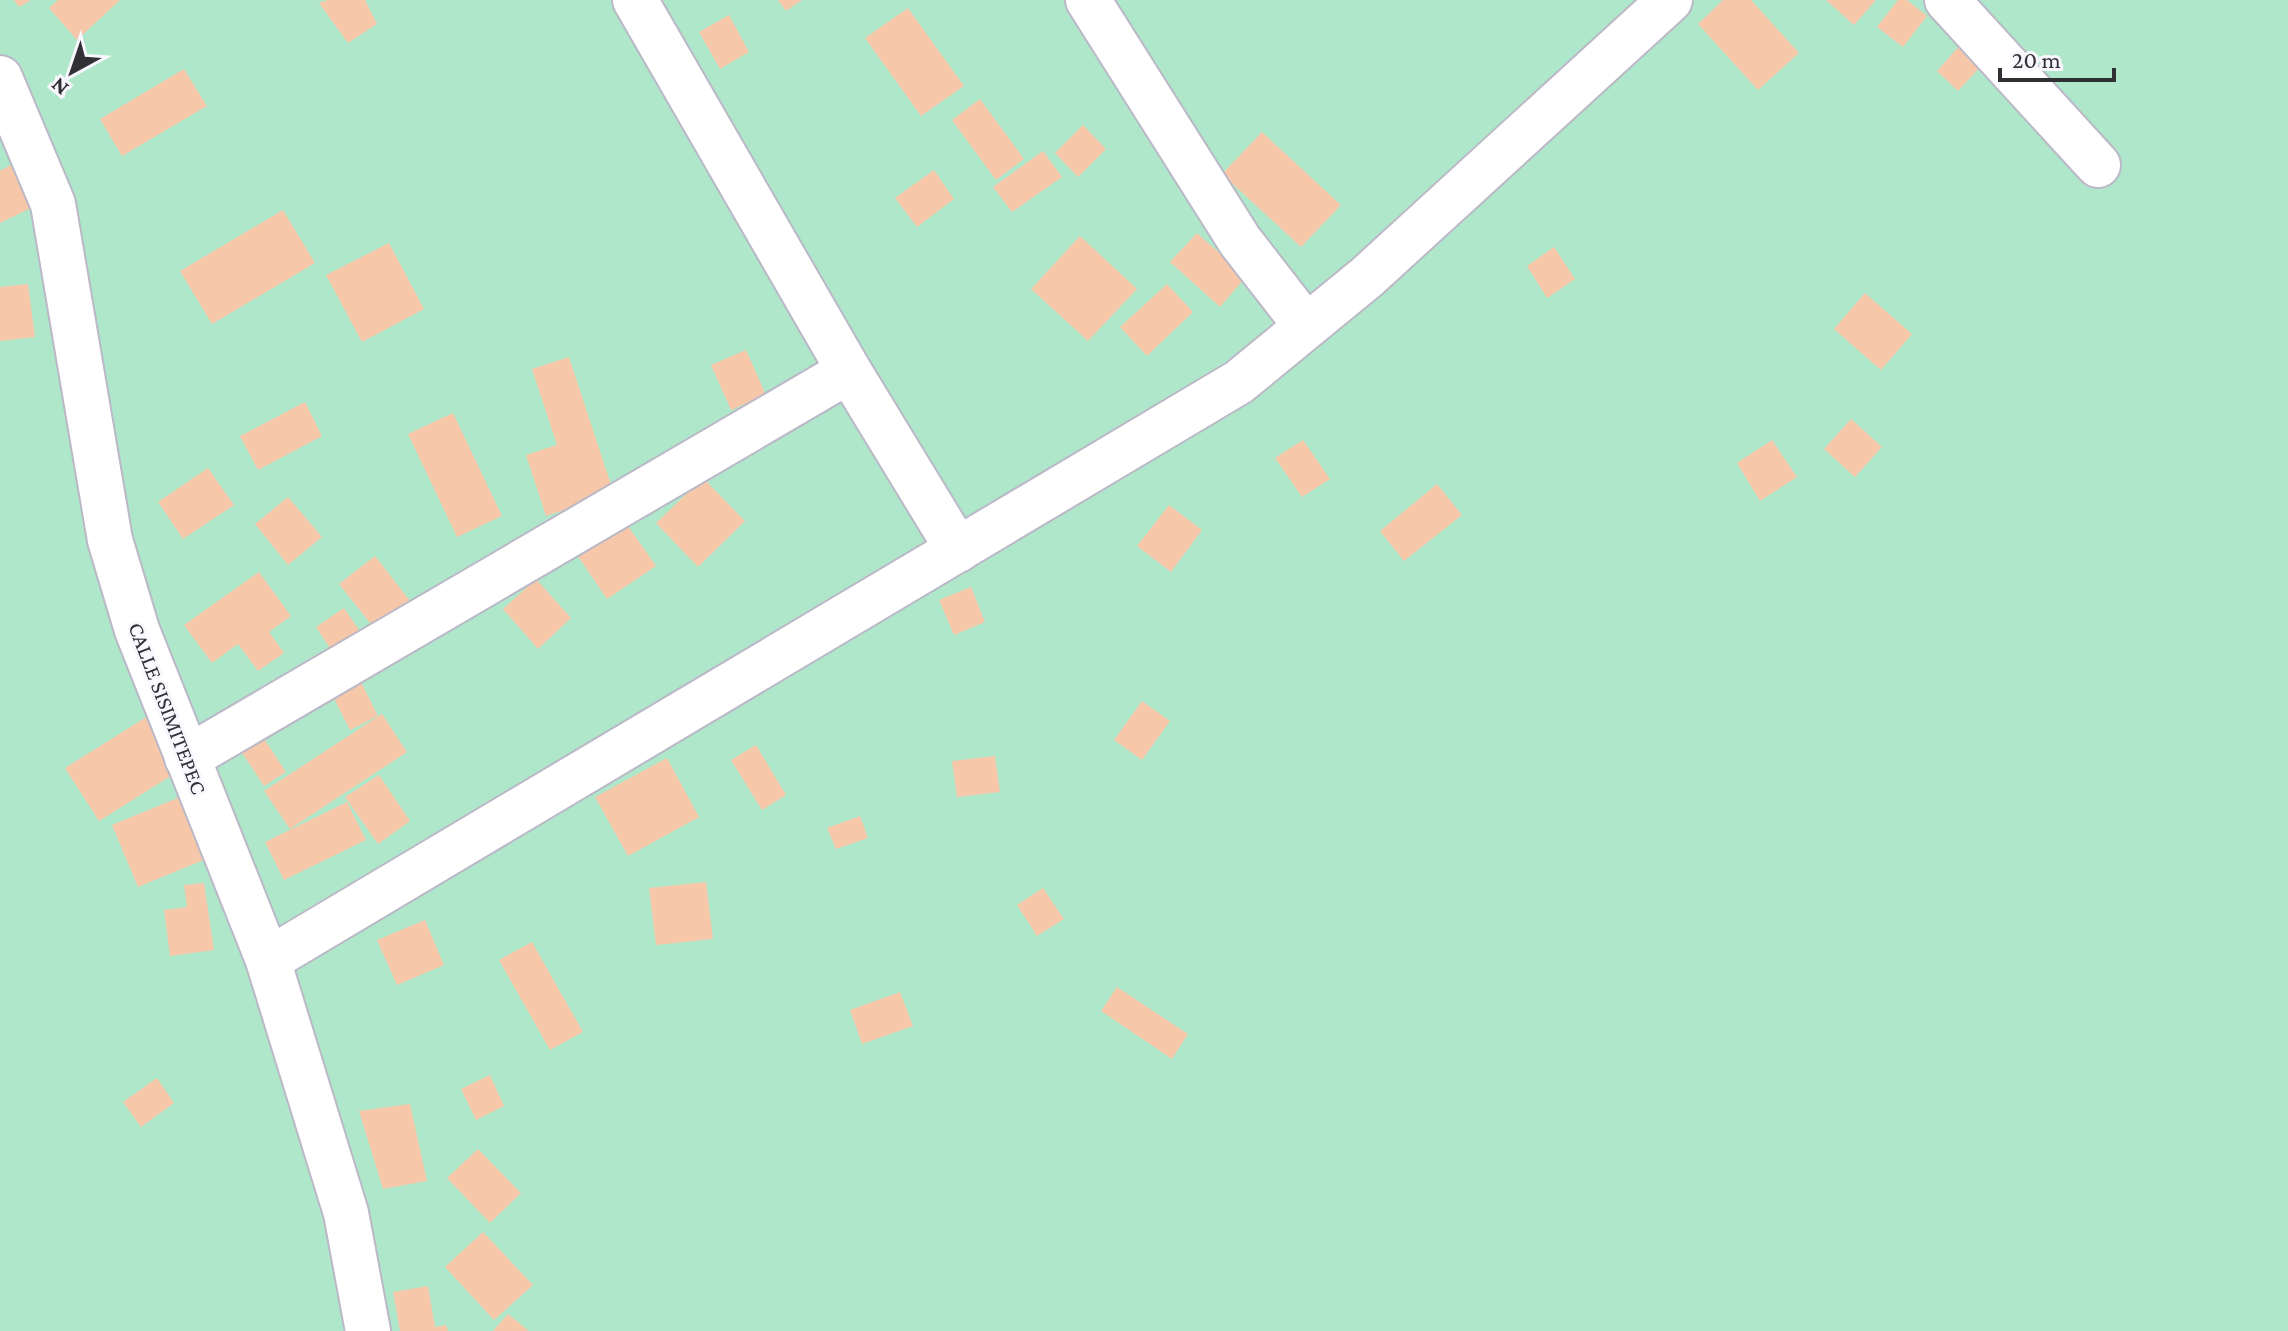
<svg xmlns="http://www.w3.org/2000/svg" width="2288" height="1331" font-family="'Crimson Pro',serif">
<style>
.green{fill:#aee7c9}
.building{fill:#f7c7aa}
.lines{fill:none;stroke-linecap:round;stroke-linejoin:round}
.minor-casing{stroke:#bbb8c7;stroke-width:48}
.minor{stroke:#fff;stroke-width:44}
.labels{text-anchor:middle;stroke-width:6;stroke-linejoin:round;paint-order:stroke}
.street-label{font-size:22px;fill:#313035;stroke:#f8f7fd}
</style>
<rect width="100%" height="100%" fill="#f8f7fd"/>
<rect class="green" x="0" y="0" width="2288" height="1331"/>
<g class="building">
<path d="M14,0H31L19,7Z"/>
<path d="M58,0H120L77,40L49,8Z"/>
<path d="M328,0H365L377,24L348,43L319,3Z"/>
<path d="M778,0H802L786,11Z"/>
<path d="M1723,0H1751L1799,53L1758,90L1698,24Z"/>
<path d="M1826,0H1876L1854,25Z"/>
<path d="M1898,0H1907L1927,16L1903,47L1877,27Z"/>
<path d="M908,8L964,86L921,116L865,38Z"/>
<path d="M729,15L749,52L720,69L699,32Z"/>
<path d="M1962,43L1983,64L1958,91L1937,71Z"/>
<path d="M184,69L207,106L122,156L100,119Z"/>
<path d="M980,99L1024,159L996,180L952,120Z"/>
<path d="M1083,125L1106,149L1078,177L1055,153Z"/>
<path d="M1262,132L1341,205L1301,247L1222,174Z"/>
<path d="M1043,151L1062,177L1012,212L993,187Z"/>
<path d="M11,165L33,207L0,223V171Z"/>
<path d="M934,170L954,199L917,227L895,198Z"/>
<path d="M283,210L315,263L212,324L180,271Z"/>
<path d="M1197,233L1246,277L1220,307L1170,262Z"/>
<path d="M1080,236L1137,289L1088,341L1031,289Z"/>
<path d="M389,243L424,309L362,342L326,275Z"/>
<path d="M1554,247L1575,279L1547,298L1527,266Z"/>
<path d="M28,284L35,337L0,341V287Z"/>
<path d="M1167,284L1193,312L1147,356L1120,327Z"/>
<path d="M1865,293L1912,334L1881,370L1834,329Z"/>
<path d="M746,350L766,395L731,410L711,365Z"/>
<path d="M569,357L614,494L546,516L526,455L557,445L532,369Z"/>
<path d="M305,402L322,436L258,470L240,436Z"/>
<path d="M453,413L502,516L457,537L408,434Z"/>
<path d="M1851,419L1882,447L1855,477L1824,449Z"/>
<path d="M1303,440L1330,479L1302,497L1275,458Z"/>
<path d="M1772,440L1797,477L1760,501L1737,463Z"/>
<path d="M208,468L234,505L183,539L158,502Z"/>
<path d="M703,478L745,521L698,567L656,523Z"/>
<path d="M1437,484L1462,515L1404,561L1380,531Z"/>
<path d="M288,497L322,537L288,565L255,524Z"/>
<path d="M1169,505L1202,530L1171,572L1137,546Z"/>
<path d="M621,516L656,566L607,599L573,549Z"/>
<path d="M375,556L414,606L378,633L339,584Z"/>
<path d="M259,572L291,616L269,632L284,653L258,671L238,644L212,663L184,625Z"/>
<path d="M536,579L571,618L538,649L503,609Z"/>
<path d="M971,587L985,622L954,635L939,600Z"/>
<path d="M344,608L364,637L335,656L316,627Z"/>
<path d="M357,674L378,716L350,730L329,689Z"/>
<path d="M1142,701L1170,721L1142,760L1114,740Z"/>
<path d="M382,714L407,752L290,829L264,791Z"/>
<path d="M148,716L182,769L99,821L65,768Z"/>
<path d="M255,725L286,772L264,786L233,739Z"/>
<path d="M756,745L786,795L762,810L731,760Z"/>
<path d="M995,756L1000,792L957,797L952,761Z"/>
<path d="M667,758L699,817L628,856L595,797Z"/>
<path d="M379,775L410,821L378,844L345,797Z"/>
<path d="M180,797L206,859L138,887L112,825Z"/>
<path d="M347,802L366,840L284,880L265,842Z"/>
<path d="M860,816L868,838L836,849L827,828Z"/>
<path d="M706,882L713,939L656,945L649,888Z"/>
<path d="M204,883L214,950L170,956L164,910L187,907L184,885Z"/>
<path d="M1043,888L1064,919L1037,936L1017,905Z"/>
<path d="M425,920L444,965L397,985L377,940Z"/>
<path d="M532,942L583,1032L550,1050L499,960Z"/>
<path d="M1117,987L1188,1034L1172,1059L1101,1011Z"/>
<path d="M900,992L913,1026L862,1044L850,1010Z"/>
<path d="M490,1075L504,1106L476,1120L461,1089Z"/>
<path d="M157,1078L174,1103L141,1127L123,1102Z"/>
<path d="M410,1104L427,1181L383,1189L359,1111Z"/>
<path d="M478,1149L521,1193L490,1223L447,1178Z"/>
<path d="M483,1232L533,1285L494,1320L445,1267Z"/>
<path d="M428,1286L435,1327L446,1325L448,1331H400L393,1292Z"/>
<path d="M508,1314L529,1331H493Z"/>
</g>
<g class="lines">
<defs>
<g id="minor">
<path d="M635,0L849,371L958,550"/>
<path d="M1088,0L1240,241L1306,326"/>
<path d="M1947,0L2098,165"/>
<path d="M0,78L53,204L110,540L137,630L268,960L346,1213L368,1331"/>
<path d="M187,758L849,371"/>
<path d="M268,960L1239,382L1367,277L1670,0"/>
</g>
</defs>
<use href="#minor" class="minor-casing"/>
<use href="#minor" class="minor"/>
</g>
<g class="labels">
<g class="street-label">
<text transform="translate(168 708) rotate(69)" y="8">CALLE SISIMITEPEC</text>
</g>
</g>
<g transform="translate(72 72) rotate(220)" stroke="#f8f7fd" stroke-width="6" paint-order="stroke">
<path d="M0-6L14 30L0 20L-14 30Z" fill="#313035"/>
<text y="-12" font-size="22" font-weight="bold" text-anchor="middle" fill="#313035">N</text>
</g>
<path d="M2000 68v12h114v-12" fill="none" stroke="#313035" stroke-width="4"/>
<text x="2012" y="68" font-size="24" fill="#313035" stroke="#f8f7fd" stroke-width="6" paint-order="stroke">20 m</text>
</svg>
